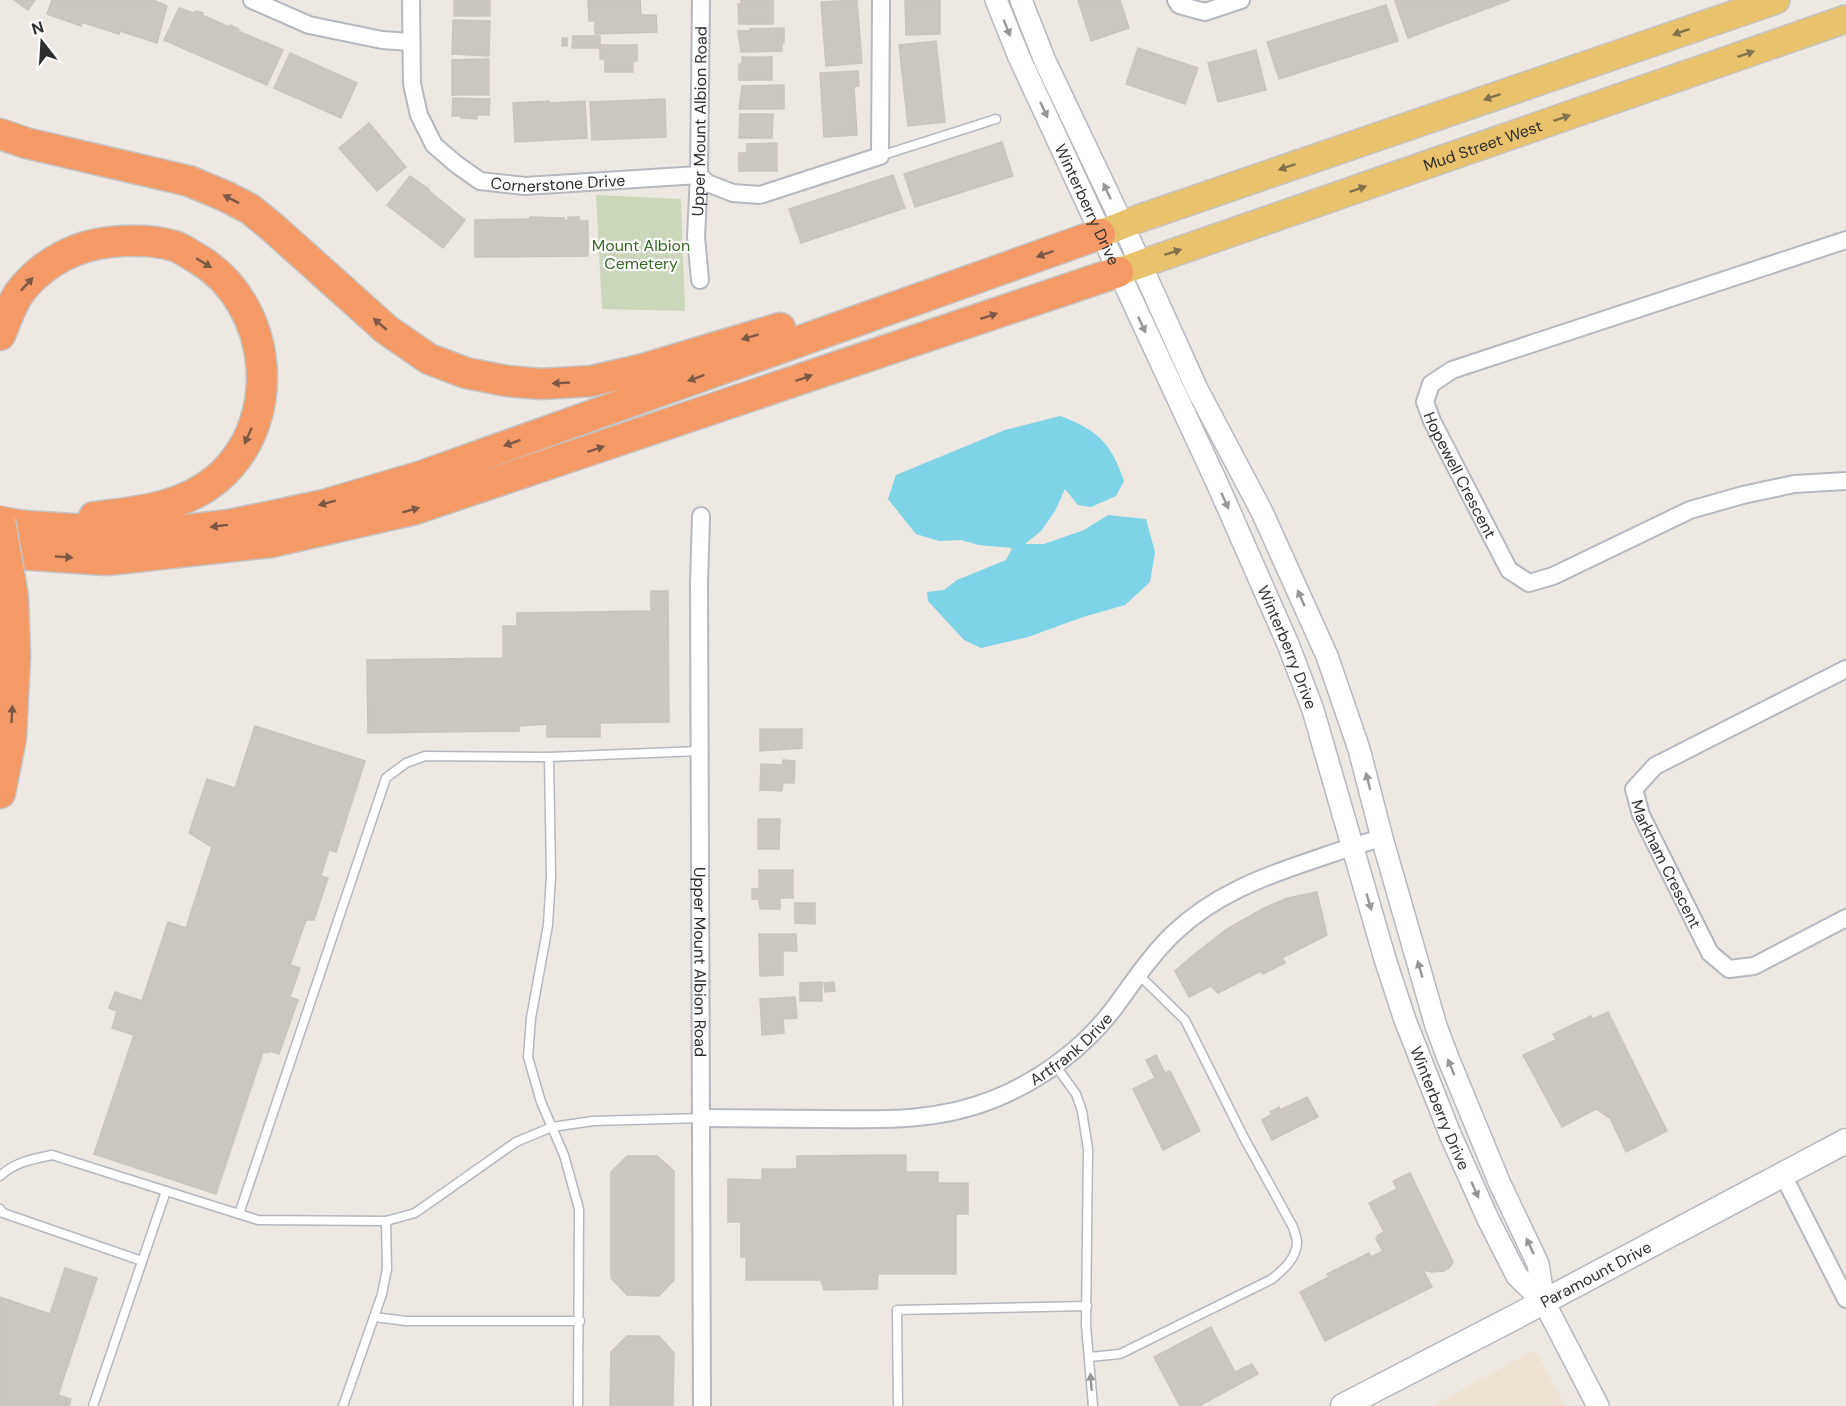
<svg xmlns="http://www.w3.org/2000/svg" width="1846" height="1406" font-family="'DM Sans',sans-serif">
<style>
.education{fill:#eee3d3}
.cemetery{fill:#cad7ba}
.water{fill:#7ed3e7}
.building{fill:#cac6c0;stroke:#cac4bb;stroke-width:1.5}
.lines{fill:none;stroke-linecap:round;stroke-linejoin:round}
.service-casing{stroke:#b5b8c0;stroke-width:11}
.minor-casing{stroke:#b5b8c0;stroke-width:20}
.tertiary-casing{stroke:#b5b8c0;stroke-width:24}
.secondary-casing{stroke:#b5b8c0;stroke-width:27}
.primary-casing{stroke:#c4c4c4;stroke-width:30}
.motorway-casing{stroke:#c4c4c4;stroke-width:33}
.service{stroke:#fff;stroke-width:8}
.minor{stroke:#fff;stroke-width:16}
.tertiary{stroke:#fff;stroke-width:21}
.secondary{stroke:#fff;stroke-width:24}
.primary{stroke:#e8c26d;stroke-width:27}
.motorway{stroke:#f49a67;stroke-width:30}
.motorway-bridge-casing{stroke:#c4c4c4;stroke-width:33;stroke-linecap:butt}
.motorway-bridge{stroke:#f49a67;stroke-width:30}
.oneway{fill:#969696}
.oneway2{fill:#82714a}
.oneway3{fill:#7d5945}
.labels{text-anchor:middle;stroke-width:4.5;stroke-linejoin:round;paint-order:stroke}
.street-label{font-size:16px;fill:#2e2e2e;stroke:#fff}
.park-label{font-size:16px;fill:#356821;stroke:#fff}
</style>
<rect width="100%" height="100%" fill="#eee8e2"/>
<path class="education" d="M1535,1350L1565,1406H1432Z"/>
<path class="cemetery" d="M596,195L681,199L685,311L602,309Z"/>
<path class="water" d="M1060,416C1098,430 1111,443 1124,481L1116,496L1091,507L1078,505L1065,489L1055,511L1041,531L1025,544H1044L1084,530L1108,515L1146,519L1155,552L1150,582L1125,605L1083,617L1028,637L981,648L964,640L928,601L927,592L944,590L957,580L1006,560L1012,548L979,545L961,540L939,541L916,534L888,499L896,475L1005,430Z"/>
<g class="building">
<path d="M14,0H35L28,10Z"/>
<path d="M52,0H153L167,6L157,43L120,31L119,34L81,22V26L47,14Z"/>
<rect x="454" y="0" width="36" height="16"/>
<path d="M588,0H640L641,15H656L657,32L595,34V21H589Z"/>
<path d="M741,0H773V24H739L738,4H741Z"/>
<path d="M857,0L862,63L826,66L821,2Z"/>
<path d="M905,0H940V34L906,35Z"/>
<path d="M1078,0H1120L1129,28L1091,41Z"/>
<path d="M1398,0H1510L1408,38L1395,1Z"/>
<path d="M1386,5L1398,41L1279,79L1267,42Z"/>
<path d="M179,8L194,13L196,11L203,13L202,15L229,27L230,25L239,29L238,31L283,50L267,85L164,40Z"/>
<path d="M453,20L490,21L489,56L452,54Z"/>
<path d="M784,28V43H782V51L741,52L738,31H750V29Z"/>
<path d="M573,36H600V48H572Z"/>
<rect x="562" y="38" width="5" height="8"/>
<path d="M936,41L945,122L908,126L899,45Z"/>
<path d="M600,45H637V61H633V72H605V59H600Z"/>
<path d="M1138,48L1198,68L1185,104L1126,84Z"/>
<path d="M1256,50L1266,90L1218,102L1208,63Z"/>
<path d="M290,53L357,83L341,118L274,88Z"/>
<path d="M742,57H772V80H739V64H742Z"/>
<path d="M489,59V95H452V60Z"/>
<path d="M858,71L859,86L854,87L857,135L824,137L820,73Z"/>
<path d="M784,85V109H739L742,86Z"/>
<path d="M453,98L490,99L489,115H477V119L461,118V116H452Z"/>
<path d="M665,99L666,137L592,140L590,102Z"/>
<path d="M549,101V103L585,101L587,138L515,142L513,103Z"/>
<path d="M740,114H773L772,138H739Z"/>
<path d="M369,123L406,167L377,191L339,148Z"/>
<path d="M1002,142L1013,176L915,207L904,174Z"/>
<path d="M777,143V171H739V153H747V144Z"/>
<path d="M893,175L905,208L801,243L789,209Z"/>
<path d="M410,176L429,189L428,190L465,220L443,248L387,205Z"/>
<path d="M530,217L564,218V220L568,221V217H579L580,221H588V256L475,257V220L529,219Z"/>
<path d="M651,591H668L669,722L600,723V737H547V724L519,726V731L368,733L367,660L503,658V626H517V613L651,611Z"/>
<path d="M255,726L365,761L336,852L329,850L321,876L328,878L314,920H306L290,965L300,968L290,997L298,1000L279,1054L269,1051L268,1053L263,1052L216,1194L94,1154L134,1035L112,1028L117,1011L109,1008L115,992L142,1001L168,922L186,928L212,847L189,833L207,779L235,788Z"/>
<path d="M760,729H802V748L760,751Z"/>
<path d="M783,760L795,761L794,783H783L782,791L760,790L761,764L782,765Z"/>
<path d="M758,819H780L779,849H758Z"/>
<path d="M759,870H793V898H780V909H760L759,899H752V889H759Z"/>
<path d="M1317,892L1327,935L1282,958L1285,963L1263,974L1261,971L1218,993L1211,986L1189,997L1175,971L1196,953L1227,929L1266,907L1288,898Z"/>
<path d="M795,903H815V924L795,923Z"/>
<path d="M759,934H796L797,951H783V975L760,976Z"/>
<path d="M822,982V1001H800V983Z"/>
<path d="M834,982L835,991L825,992L824,983Z"/>
<path d="M795,997L797,1018L783,1019L784,1033L762,1035L760,999Z"/>
<path d="M1608,1012L1667,1131L1626,1152L1610,1118L1596,1109L1562,1127L1523,1055L1556,1040L1553,1034L1591,1016L1593,1019Z"/>
<path d="M1156,1055L1165,1073L1170,1071L1200,1131L1163,1150L1133,1089L1155,1078L1146,1060Z"/>
<path d="M1307,1097L1318,1117L1272,1140L1262,1120L1272,1114L1270,1112L1279,1107L1280,1110Z"/>
<path d="M906,1155V1172H938V1183H968V1214H956V1274H878L877,1289L824,1290L821,1280H746V1257H741V1222H728V1179L762,1180V1169H797V1156Z"/>
<path d="M627,1156H657L674,1171V1280L659,1296L627,1295L611,1278V1172Z"/>
<path d="M1410,1173L1453,1262L1450,1267L1444,1271L1432,1272L1423,1270L1432,1287L1325,1341L1300,1292L1329,1277L1327,1274L1369,1253L1371,1257L1383,1251L1376,1239L1378,1235L1384,1232L1369,1203L1397,1189L1393,1181Z"/>
<path d="M65,1268L97,1278L58,1395L71,1399L69,1406H0V1297L50,1314Z"/>
<path d="M1211,1327L1235,1372L1252,1364L1258,1374L1199,1406H1180L1154,1357Z"/>
<path d="M627,1336H659L674,1353L673,1406H610L611,1352Z"/>
</g>
<g class="lines">
<defs>
<g id="service">
<path d="M880,156L996,119"/>
<path d="M549,757L551,876L548,925L531,1018L528,1057L541,1102L564,1155L579,1209L578,1406"/>
<path d="M1055,1065L1076,1094L1082,1111L1088,1149L1086,1325L1093,1406"/>
<path d="M0,1176C15,1162 33,1159 52,1155L258,1220L386,1221L415,1213L516,1142L552,1127L593,1121L702,1118"/>
<path d="M0,1209L3,1213L142,1261"/>
<path d="M239,1214L386,778L406,763L425,756L549,757L700,751"/>
<path d="M374,1317L406,1321H580"/>
<path d="M1089,1357L1120,1354L1272,1279C1283,1270 1297,1258 1297,1242C1297,1238 1294,1231 1293,1227L1243,1136L1185,1020L1138,974"/>
<path d="M93,1406L166,1191"/>
<path d="M343,1406L382,1294L387,1269L386,1221"/>
<path d="M898,1406L897,1310L1087,1306"/>
</g>
<g id="minor">
<path d="M252,0L309,25L382,40L410,42"/>
<path id="s1" d="M411,0L412,84L419,115L434,145L456,164L480,181L525,186L699,175L707,183L733,193L760,195L880,156L881,0"/>
<path d="M1176,0L1179,5L1205,12L1241,0"/>
<path id="s2" d="M1846,240L1452,370L1431,384L1425,402L1432,421L1509,570L1529,583L1553,576L1690,510L1743,495L1794,484L1846,481"/>
<path id="s3" d="M700,280L696,237L699,175L701,0"/>
<path id="s4" d="M701,516L699,584L702,1406"/>
<path id="s5" d="M1846,669L1655,766L1634,789L1641,815L1710,953L1729,969L1754,966L1846,918"/>
<path id="s6" d="M702,1118C745,1118 787,1119 829,1119C886,1120 940,1121 994,1099C1041,1080 1084,1048 1115,1007C1134,981 1151,955 1174,933C1214,895 1262,877 1313,860C1336,852 1359,844 1382,838"/>
<path d="M1783,1175L1846,1299"/>
</g>
<g id="tertiary">
<path id="s7" d="M996,0L1019,57L1217,483L1288,644L1313,710L1385,959L1405,1020L1450,1134L1488,1219L1517,1276L1544,1302"/>
<path d="M1021,0L1045,61L1123,225L1197,389L1262,512L1327,656L1359,749L1382,838L1436,1026L1448,1058L1500,1184L1538,1264L1544,1302L1598,1406"/>
</g>
<g id="secondary">
<path id="s8" d="M1343,1406L1517,1316L1846,1141"/>
</g>
<g id="primary">
<path d="M1100,234L1138,219L1776,0"/>
<path id="s9" d="M1118,272L1846,19"/>
</g>
<g id="motorway">
<path d="M0,134L26,143L189,181L227,197L250,209L272,227L387,330L429,359L466,373L507,381L541,384L591,381L643,369L780,328"/>
<path d="M0,335C7,319 12,300 24,287C46,261 78,245 111,242C132,240 154,240 174,246C182,248 190,255 198,259C273,304 285,420 218,478C183,508 137,512 94,517"/>
<path d="M0,522L26,526L150,534L229,525L324,505L422,476L1100,234"/>
<path d="M0,553L107,560L272,542L412,510L1118,272"/>
<path d="M0,793L11,738L15,656L13,597"/>
</g>
</defs>
<use href="#service" class="service-casing"/>
<use href="#minor" class="minor-casing"/>
<use href="#tertiary" class="tertiary-casing"/>
<use href="#secondary" class="secondary-casing"/>
<use href="#primary" class="primary-casing"/>
<use href="#motorway" class="motorway-casing"/>
<use href="#service" class="service"/>
<use href="#minor" class="minor"/>
<use href="#tertiary" class="tertiary"/>
<use href="#secondary" class="secondary"/>
<use href="#primary" class="primary"/>
<use href="#motorway" class="motorway"/>
<defs>
<path id="motorway-bridge" d="M0,521L13,597"/>
</defs>
<use href="#motorway-bridge" class="motorway-bridge-casing"/>
<use href="#motorway-bridge" class="motorway-bridge"/>
</g>
<defs><path id="oneway-solid" d="M-6-.8H1V-3.2L6.5 0L1 3.2V.8H-6Z" transform="scale(1.5)"/></defs>
<g class="oneway">
<use href="#oneway-solid" transform="translate(1007 28) rotate(68)"/>
<use href="#oneway-solid" transform="translate(1044 110) rotate(65)"/>
<use href="#oneway-solid" transform="translate(1107 191) rotate(-115)"/>
<use href="#oneway-solid" transform="translate(1142 325) rotate(65)"/>
<use href="#oneway-solid" transform="translate(1225 501) rotate(66)"/>
<use href="#oneway-solid" transform="translate(1301 598) rotate(-114)"/>
<use href="#oneway-solid" transform="translate(1368 781) rotate(-104)"/>
<use href="#oneway-solid" transform="translate(1369 902) rotate(74)"/>
<use href="#oneway-solid" transform="translate(1420 969) rotate(-106)"/>
<use href="#oneway-solid" transform="translate(1451 1067) rotate(-112)"/>
<use href="#oneway-solid" transform="translate(1475 1190) rotate(66)"/>
<use href="#oneway-solid" transform="translate(1530 1246) rotate(-115)"/>
<use href="#oneway-solid" transform="translate(1091 1382) rotate(-95)"/>
</g>
<g class="oneway2">
<use href="#oneway-solid" transform="translate(1681 32) rotate(161)"/>
<use href="#oneway-solid" transform="translate(1746 54) rotate(-19)"/>
<use href="#oneway-solid" transform="translate(1492 97) rotate(161)"/>
<use href="#oneway-solid" transform="translate(1562 118) rotate(-19)"/>
<use href="#oneway-solid" transform="translate(1287 167) rotate(161)"/>
<use href="#oneway-solid" transform="translate(1358 189) rotate(-19)"/>
<use href="#oneway-solid" transform="translate(1173 252) rotate(-18)"/>
</g>
<g class="oneway3">
<use href="#oneway-solid" transform="translate(231 199) rotate(-153)"/>
<use href="#oneway-solid" transform="translate(1045 254) rotate(161)"/>
<use href="#oneway-solid" transform="translate(204 263) rotate(31)"/>
<use href="#oneway-solid" transform="translate(27 284) rotate(-48)"/>
<use href="#oneway-solid" transform="translate(989 316) rotate(-18)"/>
<use href="#oneway-solid" transform="translate(380 324) rotate(-139)"/>
<use href="#oneway-solid" transform="translate(750 337) rotate(163)"/>
<use href="#oneway-solid" transform="translate(696 378) rotate(160)"/>
<use href="#oneway-solid" transform="translate(804 378) rotate(-19)"/>
<use href="#oneway-solid" transform="translate(561 383) rotate(177)"/>
<use href="#oneway-solid" transform="translate(248 436) rotate(114)"/>
<use href="#oneway-solid" transform="translate(512 443) rotate(160)"/>
<use href="#oneway-solid" transform="translate(596 449) rotate(-18)"/>
<use href="#oneway-solid" transform="translate(327 503) rotate(165)"/>
<use href="#oneway-solid" transform="translate(411 510) rotate(-15)"/>
<use href="#oneway-solid" transform="translate(219 526) rotate(173)"/>
<use href="#oneway-solid" transform="translate(64 557) rotate(4)"/>
<use href="#oneway-solid" transform="translate(12 714) rotate(-87)"/>
</g>
<g class="labels">
<g class="street-label">
<text dy="6" stroke="none"><textPath href="#s3" startOffset="159">Upper Mount Albion Road</textPath></text>
<text dy="6" stroke="none"><textPath href="#s9" startOffset="386">Mud Street West</textPath></text>
<text dy="6" stroke="none"><textPath href="#s1" startOffset="286">Cornerstone Drive</textPath></text>
<text dy="6" stroke="none"><textPath href="#s7" startOffset="224">Winterberry Drive</textPath></text>
<text dy="6" stroke="none"><textPath href="#s2" startOffset="540">Hopewell Crescent</textPath></text>
<text dy="6" stroke="none"><textPath href="#s7" startOffset="710">Winterberry Drive</textPath></text>
<text dy="6" stroke="none"><textPath href="#s5" startOffset="327">Markham Crescent</textPath></text>
<text dy="6" stroke="none"><textPath href="#s4" startOffset="446">Upper Mount Albion Road</textPath></text>
<text dy="6" stroke="none"><textPath href="#s6" startOffset="387">Artfrank Drive</textPath></text>
<text dy="6" stroke="none"><textPath href="#s7" startOffset="1196">Winterberry Drive</textPath></text>
<text dy="6" stroke="none"><textPath href="#s8" startOffset="285">Paramount Drive</textPath></text>
</g>
<g class="park-label">
<text x="641" y="251">Mount Albion<tspan x="641" dy="18">Cemetery</tspan></text>
</g>
</g>
<g transform="translate(42 42) rotate(343)" stroke="#ffffff" stroke-width="4.5" paint-order="stroke">
<path d="M0-4.5L10 22L0 15L-10 22Z" fill="#2e2e2e"/>
<text y="-9" font-size="16" font-weight="bold" text-anchor="middle" fill="#2e2e2e">N</text>
</g>
</svg>
